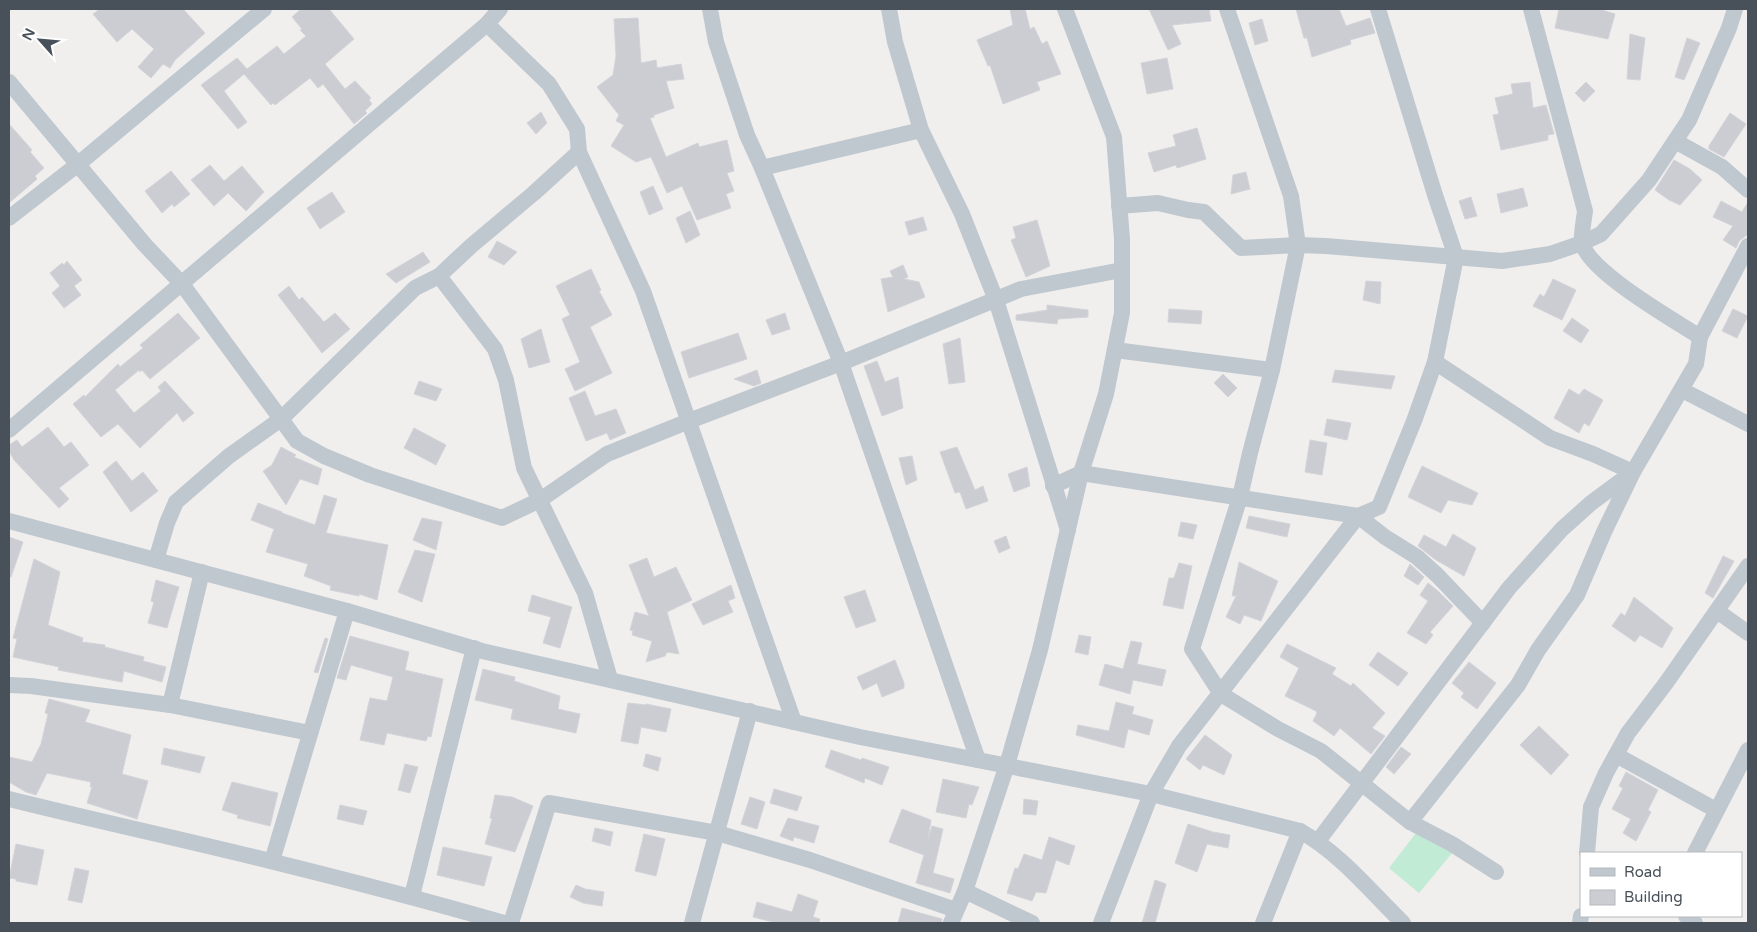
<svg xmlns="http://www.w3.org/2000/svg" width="1757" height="932" font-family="'Varela Round',sans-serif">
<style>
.green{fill:#c1ebd4}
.building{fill:#cccdd3;stroke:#d3d4d9}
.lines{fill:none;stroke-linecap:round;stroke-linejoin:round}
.minor{stroke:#c0c8cf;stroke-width:16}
</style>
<rect width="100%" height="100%" fill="#f1efee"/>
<path class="green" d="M1416,833L1453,852L1419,893L1389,868Z"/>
<g class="building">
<path d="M100,9H183L205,33L175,60L170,68L163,64L151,78L138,67L154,49L132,29L117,42L93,14Z"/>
<path d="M301,9H329L354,39L325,64L345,89L355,81L371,98L369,100L372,104L365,111L367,113L354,124L323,84L318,88L310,78L275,105L273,103L271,105L244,74L224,91L247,122L238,129L201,85L237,58L247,69L277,46L284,54L306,36L300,30L302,29L292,17Z"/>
<path d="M1010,9H1025L1030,29L1034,27L1042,44L1047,41L1061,74L1037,82L1040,90L1003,104L990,65L988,66L977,40L1013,25Z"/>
<path d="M1149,9H1209L1211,21L1172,25L1181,44L1168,50Z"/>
<path d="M1296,9H1339L1346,26L1370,18L1375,33L1350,40L1351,44L1312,57L1307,38H1304Z"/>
<path d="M1559,9H1599L1615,14L1608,39L1555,28Z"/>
<path d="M638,18L641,63L656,60L657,68L681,64L684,79L666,81L674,108L654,115V117L650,118L666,157L698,143L699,147L727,140L734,171L727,173L734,191L726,194L731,208L697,220L682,186L667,193L651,157L636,162L611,146L624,125L616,121L619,115L597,87L613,75L616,56L614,19Z"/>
<path d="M1262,19L1268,41L1255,45L1249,23Z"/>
<path d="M1630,34L1645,38L1640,80L1627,79Z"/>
<path d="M1687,38L1700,43L1684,80L1675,77Z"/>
<path d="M1167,58L1173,89L1147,94L1141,63Z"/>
<path d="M1530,82L1533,108L1546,105L1554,134L1548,135V140L1501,150L1493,115L1499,114L1495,98L1513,94L1511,84Z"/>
<path d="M1586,82L1595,91L1584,102L1575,93Z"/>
<path d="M541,112L547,123L536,134L527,123Z"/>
<path d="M1730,113L1746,124L1724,157L1709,149V146Z"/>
<path d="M9,124L32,150L30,152L44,168L35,176L37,179L9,203Z"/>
<path d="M1197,128L1206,159L1177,168L1176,165L1154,172L1148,153L1176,146L1173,135Z"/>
<path d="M1674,160L1690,169L1702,180L1680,205L1669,200L1655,190Z"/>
<path d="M210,165L224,181L242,166L264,192L246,211L228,193L214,206L191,180Z"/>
<path d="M171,171L190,194L174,207L172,204L162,213L145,191Z"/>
<path d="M1246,172L1250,189L1231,194L1233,175Z"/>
<path d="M653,186L663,209L649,215L640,192Z"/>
<path d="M1523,188L1528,206L1501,213L1497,194Z"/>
<path d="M332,192L345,212L320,229L307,208Z"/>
<path d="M1471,197L1477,216L1465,219L1459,201Z"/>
<path d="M1721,201L1742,212L1748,202V234L1739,241L1736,248L1723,240L1733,226L1713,217Z"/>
<path d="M690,211L700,235L686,243L676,218Z"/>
<path d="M923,217L927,230L909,235L905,222Z"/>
<path d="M1037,220L1050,266L1026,277L1011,240L1016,238L1013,227Z"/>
<path d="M497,241L517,252L504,265L488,257Z"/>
<path d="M423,252L430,262L396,283L386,274Z"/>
<path d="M67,261L82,280L74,286L81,295L64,308L52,293L60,286L50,273L62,263L64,265Z"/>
<path d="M903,265L908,277L904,279L919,282L925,297L888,312L881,279L893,277L890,271Z"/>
<path d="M591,269L601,290L599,291L612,315L590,327L612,373L575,391L565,369L580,362L562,319L570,315L556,286Z"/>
<path d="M1553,279L1576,290L1562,320L1533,306L1540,294L1544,297Z"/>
<path d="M1366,281L1381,282L1380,304L1363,300Z"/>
<path d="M289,286L299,300L302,297L324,322L335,313L350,329L322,353L278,295Z"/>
<path d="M1047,305L1088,310V317L1058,319L1057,324L1016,320V315L1047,310Z"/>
<path d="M1169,309L1202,311L1201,324L1168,322Z"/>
<path d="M1733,309L1748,316L1737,338L1722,331Z"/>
<path d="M178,313L200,338L150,379L142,370L140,372L139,370L115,390L134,413L161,391L158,387L165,381L194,413L183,422L177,413L140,448L118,424L101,437L73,404L84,395L85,397L118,364L120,367L143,348L140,345Z"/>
<path d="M785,313L790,329L772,335L766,320Z"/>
<path d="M1572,318L1589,330L1581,343L1563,331Z"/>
<path d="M541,329L550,362L529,368L521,339Z"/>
<path d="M738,333L747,359L689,378L681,352Z"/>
<path d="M960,338L965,382L949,384L943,344Z"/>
<path d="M877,361L885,382L898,377L903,408L882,416L864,366Z"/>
<path d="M757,370L761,383L754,386L734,379Z"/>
<path d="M1335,370L1395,376L1391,389L1332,382Z"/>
<path d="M1223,374L1237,388L1228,397L1214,383Z"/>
<path d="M419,381L442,389L436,401L414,394Z"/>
<path d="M1569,389L1579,395L1584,389L1603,400L1589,426L1584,423L1579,433L1554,418Z"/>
<path d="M585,391L595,416L616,409L626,433L610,440L607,433L586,441L569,398Z"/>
<path d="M1327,419L1351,423L1347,440L1324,435Z"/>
<path d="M48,427L64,447L71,442L89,465L59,488L69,499L59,508L14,460L9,451V445L17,440L22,447Z"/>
<path d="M414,428L446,445L436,465L404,448Z"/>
<path d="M1310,440L1327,443L1322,475L1305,472Z"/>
<path d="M281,447L296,455L294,457L322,469L318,485L300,479L286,505L263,471L272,465Z"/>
<path d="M957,447L975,490L983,486L988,501L966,509L960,492L955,493L940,452Z"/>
<path d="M912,456L917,480L906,485L899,458Z"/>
<path d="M116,461L132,481L143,472L158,491L131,512L103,472Z"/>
<path d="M1422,466L1478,493L1472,505L1448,500L1441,513L1408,497Z"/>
<path d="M1027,467L1030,486L1014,492L1008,474Z"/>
<path d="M324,495L337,499L326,533L388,545L377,600L359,594V596L330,590L331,586L304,576L308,564L266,552L274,529L251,520L258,503L282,512V513L315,525Z"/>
<path d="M1249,516L1290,524L1287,537L1246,528Z"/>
<path d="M422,518L442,522L436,550L413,540Z"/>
<path d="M1181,522L1197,525L1193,539L1178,536Z"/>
<path d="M1453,534L1476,548L1464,576L1436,560L1418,546L1424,535L1446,547Z"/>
<path d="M1006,536L1010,548L999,553L994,541Z"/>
<path d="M9,537L23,542L11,577H9Z"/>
<path d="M415,550L435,554L422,602L398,592Z"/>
<path d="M1723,556L1734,561L1713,598L1705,593Z"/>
<path d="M647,558L654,577L676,567L692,600L667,612L679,654L667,652L665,656L646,662L652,641L632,635L633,631L630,630L635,612L649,616L629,565Z"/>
<path d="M34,559L60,572L48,625L83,638L82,642L105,645V647L144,657L143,661L166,667L162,682L124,671L122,682L58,670L59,667L13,657L17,639L13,638Z"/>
<path d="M1239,562L1278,581L1261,621L1244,615L1240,624L1226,617L1236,596H1232Z"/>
<path d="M1179,563L1192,566L1183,609L1163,605L1169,578H1174Z"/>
<path d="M1410,564L1424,577L1418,585L1404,576Z"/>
<path d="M156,580L179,587L167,628L148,623L154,602L151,601Z"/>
<path d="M1428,583L1438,591L1453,606L1430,632L1433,635L1426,644L1407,633L1428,601L1420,595Z"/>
<path d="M731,585L735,598L728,601L733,612L703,625L692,604Z"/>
<path d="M865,590L876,621L856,628L844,597Z"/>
<path d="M532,595L572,607L560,648L543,643L551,617L528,611Z"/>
<path d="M1634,597L1673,628L1662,648L1640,635L1635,642L1612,626L1621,613L1625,616Z"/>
<path d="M1079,635L1091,637L1088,655L1075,652Z"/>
<path d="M350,636L409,652L405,670L443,679L431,737L428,736L426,741L387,733L384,745L360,740L370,698L387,701L393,677L351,665L346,680L337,678Z"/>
<path d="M325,638L328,639L318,673L314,672Z"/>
<path d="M1131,641L1142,643L1137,664L1166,670L1162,686L1133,680L1130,694L1099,685L1105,664L1123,669Z"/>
<path d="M1287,644L1336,668L1332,674L1351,686L1353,683L1385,713L1372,728L1385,736L1371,754L1340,728L1334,736L1313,721L1317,713L1316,711L1285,696L1299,668L1280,657Z"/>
<path d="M1378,652L1408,673L1398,686L1369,665Z"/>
<path d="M895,660L904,683V688L882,697L877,683L863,690L857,677Z"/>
<path d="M1469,662L1496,683L1477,709L1461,697L1464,693L1452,683Z"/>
<path d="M483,669L515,677L514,681L560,696L558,709L580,714L576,733L511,719L513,709L475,700Z"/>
<path d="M49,699L90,710L85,722L131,735L122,774L148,781L137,819L87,803L92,787H90L91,782L47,773L36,795L26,792L9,782V757L32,762L41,744L48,714L45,713Z"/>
<path d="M1116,702L1134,707L1132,714L1153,720L1149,735L1128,729L1124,748L1076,735L1078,725L1109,731Z"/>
<path d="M628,703L646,705V704L671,709L666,732L641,727L638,744L621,741Z"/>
<path d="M1539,726L1569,755L1551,775L1520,745Z"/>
<path d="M1205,735L1232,755L1224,775L1203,765L1200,770L1186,759Z"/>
<path d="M1401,747L1411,754L1394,774L1386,767Z"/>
<path d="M164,748L205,757L200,773L161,764Z"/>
<path d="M831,750L861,760L862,758L889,767L882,785L865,778L864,783L825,767Z"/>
<path d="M646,754L661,758L658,771L643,766Z"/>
<path d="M405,764L418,767L410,793L398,790Z"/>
<path d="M1626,772L1658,790L1648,810L1651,812L1636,841L1623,833L1631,819L1612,809L1623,788L1619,786Z"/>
<path d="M943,779L979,787L972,805L969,804L966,818L936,812Z"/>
<path d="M232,782L278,793L270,826L237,818L238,815L222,810Z"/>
<path d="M774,789L802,797L797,811L770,803Z"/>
<path d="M495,795L512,797L533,806L515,852L485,844L492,819L490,818Z"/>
<path d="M750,797L765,802L757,829L741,824Z"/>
<path d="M1024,799L1038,801L1036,815L1023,814Z"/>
<path d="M340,805L367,811L363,825L337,819Z"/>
<path d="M902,809L931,820L928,839L932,826L943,829L933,873L954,879L950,893L916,883L924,855L889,842Z"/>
<path d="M788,818L819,826L814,843L794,837L793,841L780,836Z"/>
<path d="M1188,824L1213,832L1230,835L1228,848L1207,844L1197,872L1175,863Z"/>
<path d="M595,828L613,832L610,846L592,841Z"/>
<path d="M644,834L665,839L656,876L635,871Z"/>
<path d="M1049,837L1075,846L1069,865L1056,860L1046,893L1036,892L1032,901L1007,893L1015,868L1018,869L1024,854L1042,860Z"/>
<path d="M16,844L44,850L37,885L16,881V879L9,878Z"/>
<path d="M443,847L492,857L484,886L437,875Z"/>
<path d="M75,868L89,871L82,903L68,900Z"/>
<path d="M1155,880L1166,884L1155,923H1142Z"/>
<path d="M576,885L585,889L604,892L602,906L583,903L570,897Z"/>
<path d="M798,894L818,901L813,917L820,919L819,923H777L753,917L757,902L792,912Z"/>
<path d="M902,908L942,919L941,923H898Z"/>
</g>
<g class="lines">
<g class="minor">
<path d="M710,9L716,42L747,135L762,168L841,363L978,760"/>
<path d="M889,9L895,42L921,130L962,214L996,300L1068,530"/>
<path d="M1227,9L1291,196L1298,245L1272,370L1250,453L1240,497L1192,649L1221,694L1278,729L1321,751L1410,822L1452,844L1496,872"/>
<path d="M1531,9L1585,211C1584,220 1581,233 1582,242C1587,271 1674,320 1700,337"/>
<path d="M487,24L549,84L577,129L579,152L643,291L794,722"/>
<path d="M9,82L145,245L182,284L281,419L229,456L176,502L167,523L156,560"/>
<path d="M1675,141L1722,167L1748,190"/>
<path d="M579,152L534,193L471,246L439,276L415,288L281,419L297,441L324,456L370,475L502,518L540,500L607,454L689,421L841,363L1021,289L1122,270"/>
<path d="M762,168L921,130"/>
<path d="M1119,206L1158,203L1188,210L1204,212L1241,248L1298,245L1326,246L1502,261L1550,254L1582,243L1601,234L1649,180L1689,120L1729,28L1735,9"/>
<path d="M9,218L77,165L264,9"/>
<path d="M439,276L495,349L506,380L524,468L585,593L610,679"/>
<path d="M1115,350L1272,370"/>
<path d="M1682,390L1748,424"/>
<path d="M9,430L487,24L500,9"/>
<path d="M1053,486L1081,473L1358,516L1385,537L1417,557L1437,575L1483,623"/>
<path d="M9,521L347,611L482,651L860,737L1151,794L1300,831C1341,854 1370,891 1403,923"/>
<path d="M1717,611L1748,633"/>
<path d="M9,685L31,686L170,705L310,733"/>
<path d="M170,705L202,572"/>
<path d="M1616,755L1716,810"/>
<path d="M9,799C97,821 186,840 274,862C351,881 428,901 504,923"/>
<path d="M1410,822L1518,685L1538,650L1577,595L1604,532L1633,472L1593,454L1550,438L1435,362"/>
<path d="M1318,841L1509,588L1562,529L1591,503L1633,472L1696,364L1700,337L1748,246"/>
<path d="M1587,853L1591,807L1606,773L1628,733L1666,683L1748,566"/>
<path d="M1695,853L1748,750"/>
<path d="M272,861L347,611"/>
<path d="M965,891L1032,923"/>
<path d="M412,896L474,648"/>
<path d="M1686,916L1695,923"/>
<path d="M511,923L549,803L717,833L810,860L956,910"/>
<path d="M692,923L750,711"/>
<path d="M951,923L965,891L1007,765L1040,650L1081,473L1106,394L1122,313V239L1114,137L1065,9"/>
<path d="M1101,923L1151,794L1179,746L1358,516L1379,507L1414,421L1435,362L1456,257L1435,195L1378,9"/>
<path d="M1263,923L1300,831"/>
<path d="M1580,923L1581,916"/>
</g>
</g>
<rect width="1757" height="932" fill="none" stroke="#48505a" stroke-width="20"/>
<rect x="1580" y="852" width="162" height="65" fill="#ffffff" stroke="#b6b9bd"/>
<rect x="1590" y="868" width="25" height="8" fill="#c0c8cf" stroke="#b6b9bd"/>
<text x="1624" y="877" font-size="15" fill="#48505a">Road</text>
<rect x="1590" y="890" width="25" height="15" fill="#cccdd3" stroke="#b6b9bd"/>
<text x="1624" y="902" font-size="15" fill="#48505a">Building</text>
<g transform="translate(40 40) rotate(297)" stroke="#ffffff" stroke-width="4" paint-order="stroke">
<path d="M0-4L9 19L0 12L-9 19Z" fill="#48505a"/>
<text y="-8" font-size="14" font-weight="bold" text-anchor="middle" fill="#48505a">N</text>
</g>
</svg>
